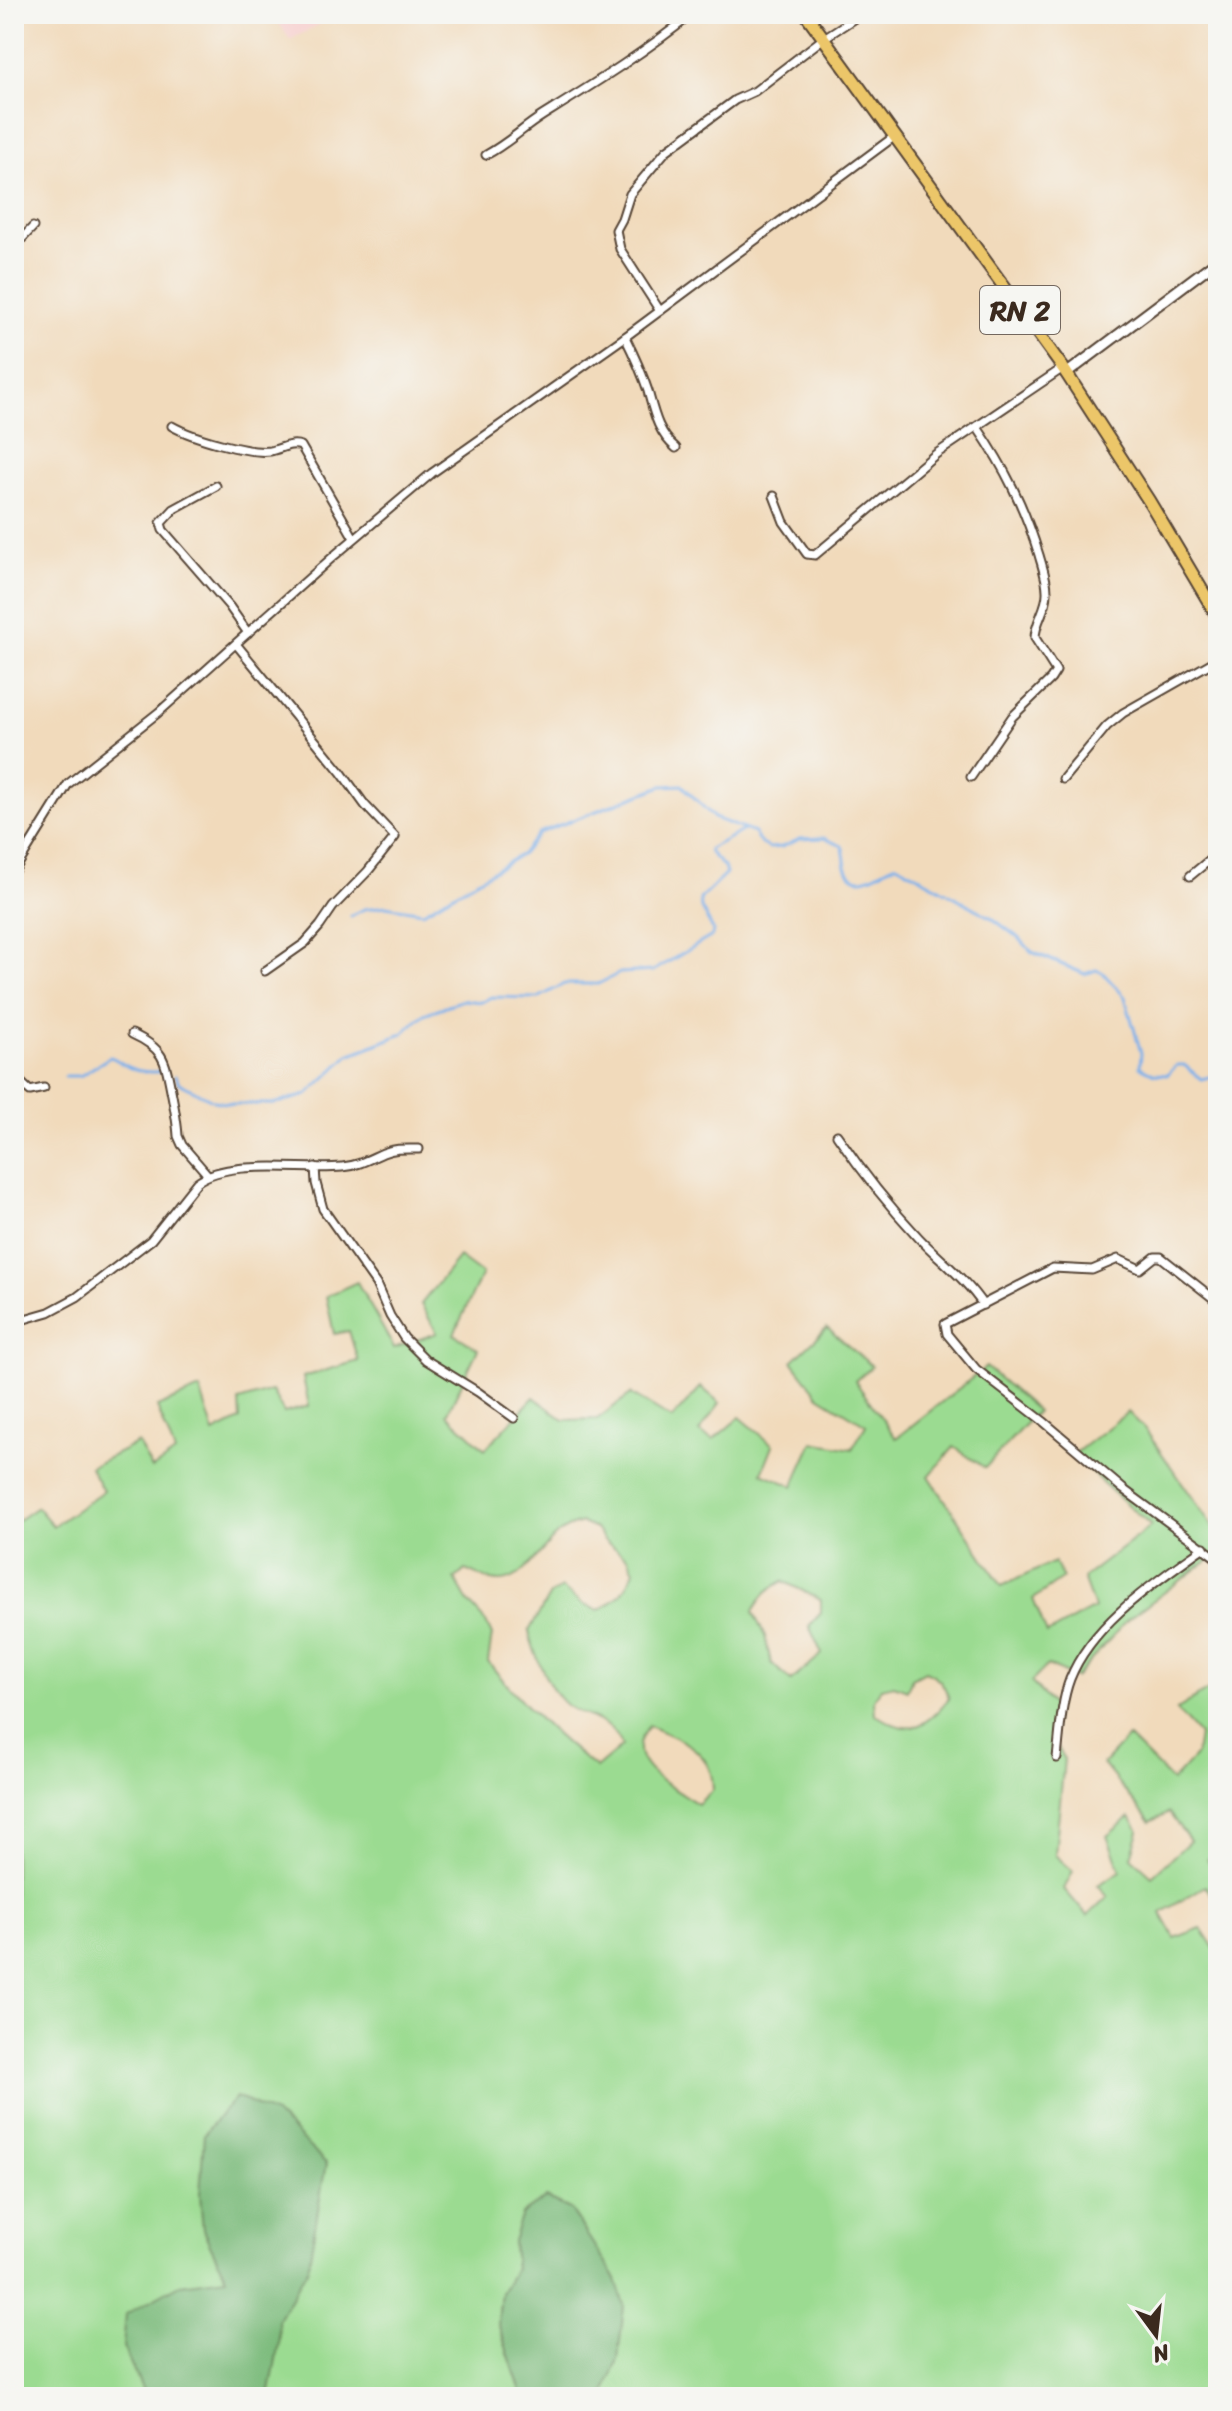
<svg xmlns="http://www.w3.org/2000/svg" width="1232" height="2411" font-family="Sriracha,sans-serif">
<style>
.built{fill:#f7d0cf}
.green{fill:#9bdb91;stroke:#6b8258;stroke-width:2;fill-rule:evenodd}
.forest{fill:#7cbb7b;stroke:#5c724c;stroke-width:2}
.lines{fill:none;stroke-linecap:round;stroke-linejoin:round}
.stream{stroke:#7eb1ea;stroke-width:3}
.minor-casing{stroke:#564436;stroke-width:11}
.tertiary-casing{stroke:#564436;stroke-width:13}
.primary-casing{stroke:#564436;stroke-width:15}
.minor{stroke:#fff;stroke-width:7}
.tertiary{stroke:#fff;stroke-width:9}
.primary{stroke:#ecc669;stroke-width:11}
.labels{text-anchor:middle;stroke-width:6;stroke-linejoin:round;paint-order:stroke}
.shield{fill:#f6f6f2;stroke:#73675e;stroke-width:2}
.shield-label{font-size:28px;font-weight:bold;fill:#3b2a1e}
</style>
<rect width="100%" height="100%" fill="#f6f6f2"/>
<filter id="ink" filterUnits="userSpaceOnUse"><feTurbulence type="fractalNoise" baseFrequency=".0125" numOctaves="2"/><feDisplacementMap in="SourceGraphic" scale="16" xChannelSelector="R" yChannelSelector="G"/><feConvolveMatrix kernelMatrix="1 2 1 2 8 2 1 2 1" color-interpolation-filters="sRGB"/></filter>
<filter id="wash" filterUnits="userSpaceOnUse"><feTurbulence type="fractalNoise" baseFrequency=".006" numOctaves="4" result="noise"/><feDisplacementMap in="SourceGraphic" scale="32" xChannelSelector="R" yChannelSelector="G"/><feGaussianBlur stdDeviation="1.8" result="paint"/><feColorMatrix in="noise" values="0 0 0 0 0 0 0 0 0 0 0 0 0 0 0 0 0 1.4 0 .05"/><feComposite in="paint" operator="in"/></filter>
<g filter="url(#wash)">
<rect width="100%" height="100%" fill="#f1dabb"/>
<path class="built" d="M273,14H339L290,40Z"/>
<path class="green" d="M459,1257L482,1274L454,1334L478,1349L447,1414L485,1449L534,1397L564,1420L597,1419L631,1394L672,1419L701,1387L720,1403L699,1432L713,1440L740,1417L773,1445L762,1473L793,1486L813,1442L852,1449L866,1425L819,1396L792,1361L827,1328L872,1366L855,1381L896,1438L986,1367L1037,1411L985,1468L954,1447L929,1476L1002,1586L1054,1562L1063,1578L1033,1599L1047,1634L1094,1608L1083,1578L1151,1526L1094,1475L1074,1454L1128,1412L1144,1428L1218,1534V1553L1128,1619L1075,1678L1048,1665L1031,1682L1056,1708L1052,1741L1064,1759L1055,1855L1073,1871L1064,1889L1087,1916L1108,1896L1098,1885L1121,1871L1107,1836L1130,1817L1139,1831L1131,1857L1152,1876L1190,1841L1169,1813L1150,1822L1103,1764L1128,1737L1172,1781L1196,1755L1199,1735L1176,1710L1218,1684V1749L1210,1767L1218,1779V1850L1207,1859L1218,1875V1902L1205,1886L1161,1913L1175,1938L1201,1928L1218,1954V2397H604L618,2359L585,2231L570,2209L546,2198L513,2241L515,2269L501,2293L498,2323L523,2397H14V1523L37,1507L53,1526L103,1491L90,1467L138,1443L152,1469L175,1453L157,1407L200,1389L214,1433L240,1420L239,1401L272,1391L284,1413L309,1406L303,1377L358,1361L349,1331L334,1334L326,1296L357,1282L394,1348L437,1333L421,1304ZM582,1523L596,1529L604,1540L628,1558L634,1570C628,1589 616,1602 598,1610L584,1605L562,1588L550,1595L529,1631C533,1651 551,1696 569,1707C591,1721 612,1719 622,1746L596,1768C555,1737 521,1703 488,1662L492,1635L486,1622L468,1602L455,1579L465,1570C477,1574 489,1582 502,1581C524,1580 543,1546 559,1533C567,1527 573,1525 582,1523ZM783,1581L821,1600V1613L809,1626L822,1654L791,1681L771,1663L765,1636L753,1612C761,1597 768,1589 783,1581ZM925,1671C940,1677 944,1684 949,1699C923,1728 910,1738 875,1714L874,1700L881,1688L894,1685L907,1690L912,1678ZM649,1726C681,1740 713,1749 713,1790L698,1804C671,1786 616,1762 649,1726Z"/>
<g class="forest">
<path d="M236,2097L275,2114L326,2163L308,2268L278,2320L279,2343L269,2397H146L123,2347L126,2314L180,2284L226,2278L203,2230L200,2194L204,2134Z"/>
<path d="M546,2198L570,2209L616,2279L624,2305L618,2359L604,2397H523L498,2323L501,2293L515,2269L513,2241L522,2214Z"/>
</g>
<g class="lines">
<g class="stream">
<path d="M351,916L364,909L386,906L423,912L522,854L539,833L662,786L682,785L714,818L754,833L761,844L770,848L782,847L800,839L824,838L842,846C845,853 844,859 846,866C855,894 881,869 897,864L992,918L1020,939L1032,952L1085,974L1096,970L1102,972L1125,997L1141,1053L1140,1067L1154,1074L1167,1075L1177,1065H1184L1201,1079L1218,1075"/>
<path d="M65,1076H80L110,1057C115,1058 119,1062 123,1064C135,1072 152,1073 166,1071"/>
<path d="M175,1076L179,1083L214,1101L232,1104H273L307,1095L349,1055L402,1034L424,1014L463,1000L482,1002L491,997L538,998L564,984H598L620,973L653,971L712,936L713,930L701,908L700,899L726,874L724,867L710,853L709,849L744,830"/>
</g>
</g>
</g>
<g filter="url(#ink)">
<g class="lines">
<defs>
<g id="minor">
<path d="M486,155C507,144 523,128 542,116C595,83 644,53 692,14"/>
<path d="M14,247L33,227"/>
<path d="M660,311L620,249L616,230L622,219L630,194L666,151L735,100L755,91L824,38L861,14"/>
<path d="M625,337C634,355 642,373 648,391C654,413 658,433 676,448"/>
<path d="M172,426C191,437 248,454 270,451C281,449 290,442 301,446L354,538"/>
<path d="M216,486L174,509L161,523L163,530L229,606L248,633"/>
<path d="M774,496L784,522L807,554L815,555L936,454L1063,368"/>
<path d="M236,644L341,772L365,805L395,837L368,871L333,907L320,926L305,943L265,971"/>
<path d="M971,777L1012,717L1051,679L1056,671L1035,638C1035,621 1048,608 1047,591C1047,579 1042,566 1039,555C1024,506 1005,468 977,427"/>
<path d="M1063,779L1107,726L1123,713L1218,659"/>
<path d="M14,871L68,784L159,712L335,555L432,473L625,337L895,136"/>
<path d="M1190,876L1218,853"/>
<path d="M132,1034C163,1048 165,1059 171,1090C174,1105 177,1120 178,1136L182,1145L207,1174"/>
<path d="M14,1076L30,1091L44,1088"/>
<path d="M837,1135C862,1172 888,1205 919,1238C940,1260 966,1279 983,1305"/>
<path d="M315,1167L316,1183L323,1209L376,1284L390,1316L404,1338L426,1360L478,1392L514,1418"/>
<path d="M1218,1302L1161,1257H1155L1140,1269L1118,1259L1092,1270L1053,1268L945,1324L947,1334L976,1369L1043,1421L1123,1489L1218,1559"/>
<path d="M14,1322L49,1312L77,1297L151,1240L197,1182C228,1158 304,1171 342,1167C358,1166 369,1159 383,1153C395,1148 406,1149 419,1149"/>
<path d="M1057,1758C1060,1732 1061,1703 1070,1679C1092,1623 1157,1581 1204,1547"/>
</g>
<path id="tertiary" d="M1066,374L1218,260"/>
<path id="primary" d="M806,14L1063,368L1149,501L1218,617"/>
</defs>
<use href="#minor" class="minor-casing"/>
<use href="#tertiary" class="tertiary-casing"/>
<use href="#primary" class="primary-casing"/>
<use href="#minor" class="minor"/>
<use href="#tertiary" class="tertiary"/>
<use href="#primary" class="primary"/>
</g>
</g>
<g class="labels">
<rect class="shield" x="980" y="286" width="80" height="48" rx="6"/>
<g class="shield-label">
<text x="1020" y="320">RN 2</text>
</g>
</g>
<rect width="1232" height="2411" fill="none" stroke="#f6f6f2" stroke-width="48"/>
<g transform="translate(1156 2335) rotate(165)" stroke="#f6f6f2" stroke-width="6" paint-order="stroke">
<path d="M0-6L14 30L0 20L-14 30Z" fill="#3b2a1e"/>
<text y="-12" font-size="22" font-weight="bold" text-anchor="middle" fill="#3b2a1e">N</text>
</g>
</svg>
